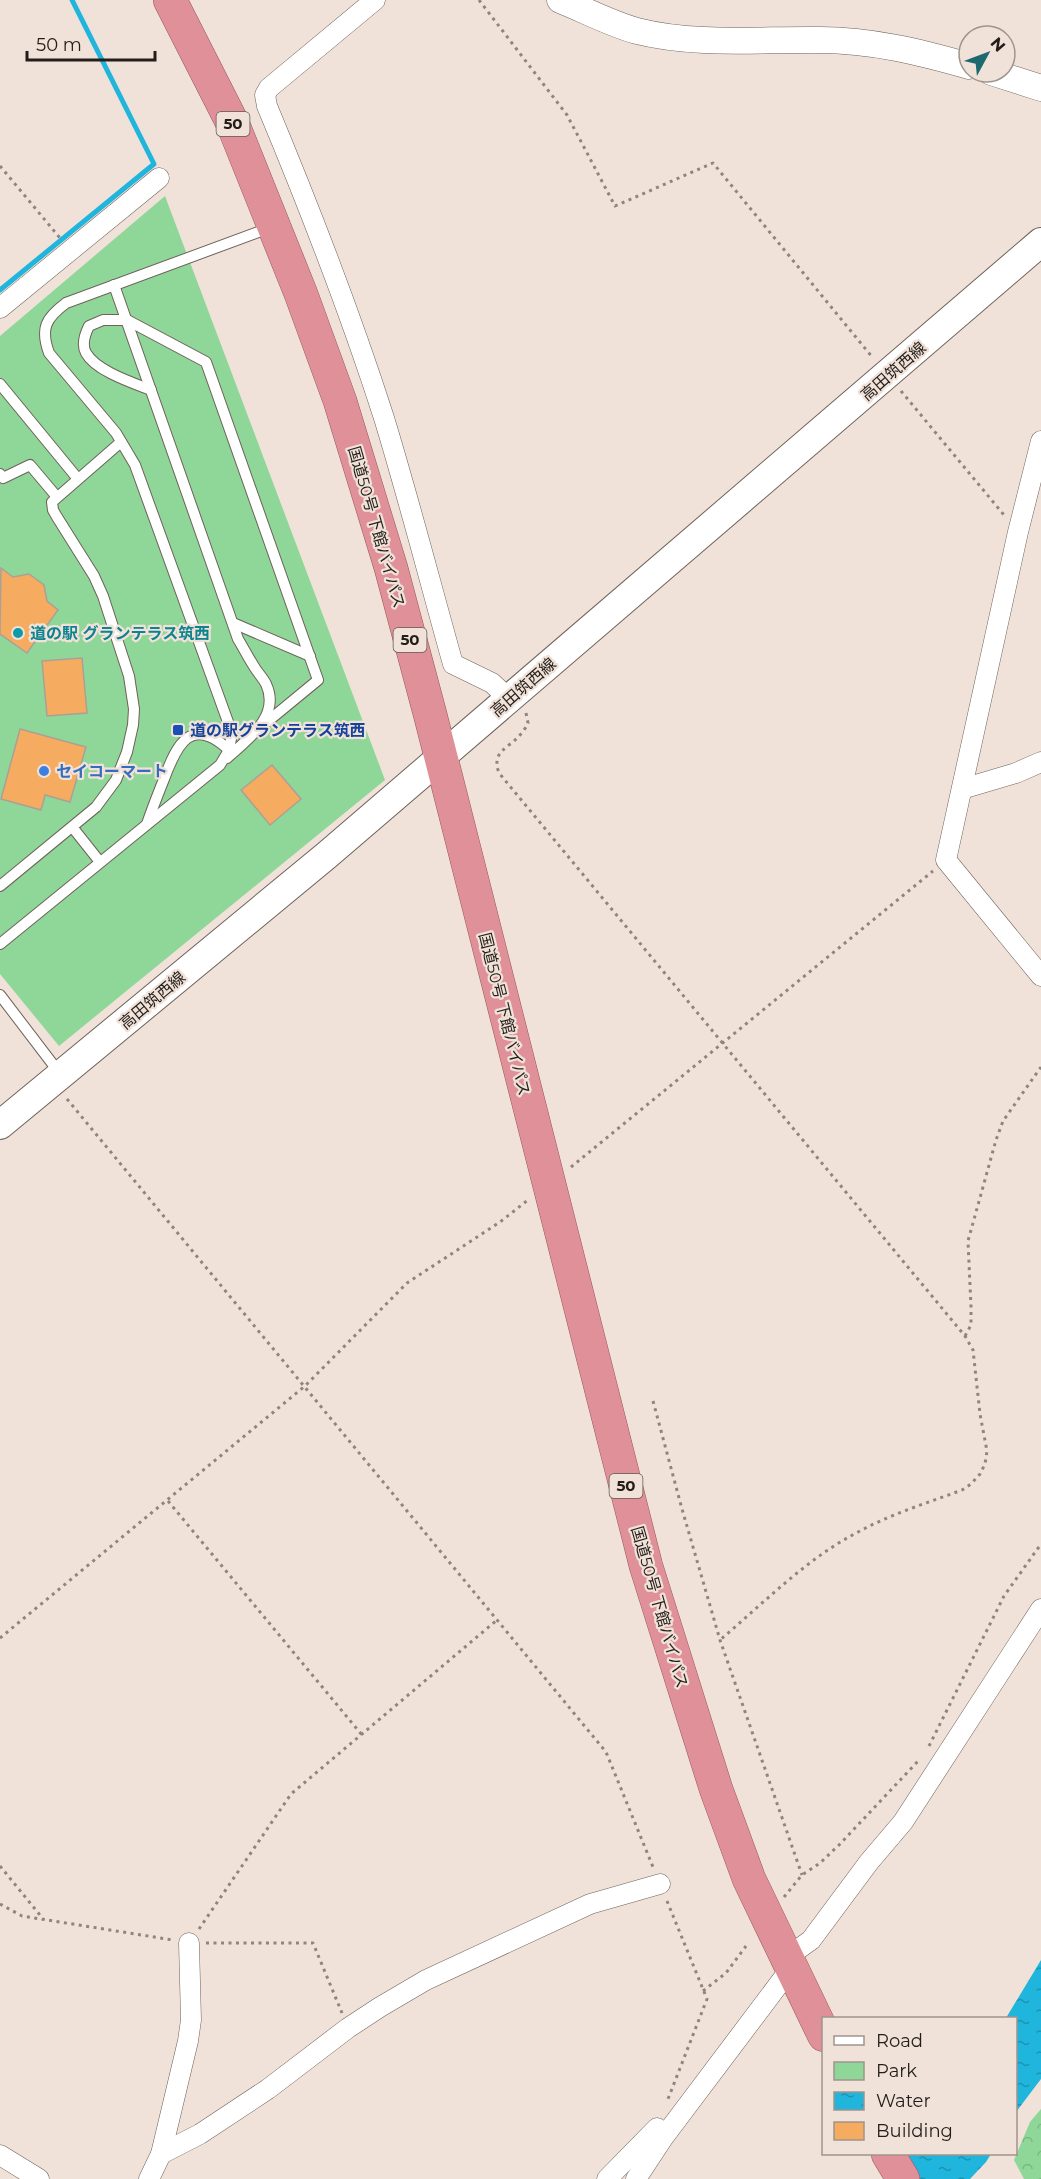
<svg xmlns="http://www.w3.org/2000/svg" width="1041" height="2179" font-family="Montserrat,'Noto Sans JP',sans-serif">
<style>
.forest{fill:url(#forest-crowns)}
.park{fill:#8fd699}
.water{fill:url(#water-ripples)}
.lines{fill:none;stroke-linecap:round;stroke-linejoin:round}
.stream{stroke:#20b5dc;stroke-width:5}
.building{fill:#f5ab60;stroke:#aca096;stroke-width:1.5}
.service-casing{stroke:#6e625a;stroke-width:12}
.minor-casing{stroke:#6e625a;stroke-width:21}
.tertiary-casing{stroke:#6e625a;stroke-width:27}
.secondary-casing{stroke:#6e625a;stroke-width:30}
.trunk-casing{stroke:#98575b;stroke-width:34}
.path{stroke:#8f857e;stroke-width:3;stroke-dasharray:3 4.5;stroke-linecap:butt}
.service{stroke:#fff;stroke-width:10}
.minor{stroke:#fff;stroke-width:20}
.tertiary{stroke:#fff;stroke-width:26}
.secondary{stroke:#fff;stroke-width:28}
.trunk{stroke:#df9098;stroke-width:33}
.culture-dot{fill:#0f9aa8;stroke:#f0e2d8;stroke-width:2}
.transit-dot{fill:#1a4fb4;stroke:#f0e2d8;stroke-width:2}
.shop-dot{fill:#3f7fe0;stroke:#f0e2d8;stroke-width:2}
.labels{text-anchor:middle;stroke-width:4.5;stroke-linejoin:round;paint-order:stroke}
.shield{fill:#f0e2d8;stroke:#605953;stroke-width:1.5}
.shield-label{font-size:15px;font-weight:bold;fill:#231e1a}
.street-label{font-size:16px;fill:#231e1a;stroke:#f0e2d8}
.culture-label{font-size:16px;font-weight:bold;fill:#0d838f;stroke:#f0e2d8;text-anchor:start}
.transit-label{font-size:16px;font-weight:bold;fill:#164399;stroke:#f0e2d8;text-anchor:start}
.shop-label{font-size:16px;font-weight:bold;fill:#366cbe;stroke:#f0e2d8;text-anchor:start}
</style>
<defs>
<pattern id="forest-crowns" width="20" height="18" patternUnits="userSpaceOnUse" patternTransform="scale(1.5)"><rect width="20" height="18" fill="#8fd699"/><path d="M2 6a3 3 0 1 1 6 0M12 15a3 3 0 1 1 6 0" fill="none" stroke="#7bb783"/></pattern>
<pattern id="water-ripples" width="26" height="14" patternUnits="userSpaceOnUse" patternTransform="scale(1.5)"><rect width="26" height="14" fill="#20b5dc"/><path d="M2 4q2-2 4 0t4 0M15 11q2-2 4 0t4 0" fill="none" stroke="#1c93b2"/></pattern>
</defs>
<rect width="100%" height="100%" fill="#f0e2d8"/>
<path class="forest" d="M1041,2109V2179H1024L1014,2160L1030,2122Z"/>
<path class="park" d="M165,196L385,780L59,1046L0,974V336Z"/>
<g class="water">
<path d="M1041,1960V2079L1016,2112V2018H1006Z"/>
<path d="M910,2154H991L986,2162L970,2179H889Z"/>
</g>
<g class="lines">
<path class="stream" d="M0,290L154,164L72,0"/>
</g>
<g class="building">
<path d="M1,568L13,577L29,574L44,585L47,601L58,610L27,653L0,634Z"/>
<path d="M82,658L87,713L47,716L42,661Z"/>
<path d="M20,729L86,747L70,802L45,795L41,810L1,799Z"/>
<path d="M272,765L301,799L270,825L241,790Z"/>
</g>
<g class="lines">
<defs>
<g id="service">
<path d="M114,285L238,639C244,649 249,659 255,668C258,673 263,678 266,684C281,716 248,739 227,758"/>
<path d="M0,384L78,479"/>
<path d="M151,390C133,383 96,371 86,353C81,344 85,334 89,326L103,320H127L206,362L318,680L256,731"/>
<path d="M0,474L3,478L30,465L57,497"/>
<path d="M233,623L310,656"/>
<path d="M147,824C152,809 158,794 164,779C177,744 191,715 229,750"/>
<path d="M73,828L100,862"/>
<path d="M0,886L96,807L116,780L127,752L133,725L134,709L129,676L103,596L94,576L57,517L53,510L52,502L121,442"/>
<path d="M0,944L220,765L229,750L232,733L135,465L116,433L49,353C40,328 46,318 66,303L272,227"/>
<path d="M0,995L61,1075"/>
</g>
<g id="minor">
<path d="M375,0L269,88L265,95L267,106C310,209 350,312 384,418C409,500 430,582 453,664L492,683L509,699"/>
<path d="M0,308L159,178"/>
<path d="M1041,441L1018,532L946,860L1041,976"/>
<path d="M962,789L1016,773L1041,762"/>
<path d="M786,1958L811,1940L869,1862L903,1822L1041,1609"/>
<path d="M161,2154L200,2134L268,2089L348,2028L380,2007L426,1980L590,1904L660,1884"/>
<path d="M0,2155L39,2179"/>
<path d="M149,2179L161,2154L188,2041L191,2020L189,1943"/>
<path d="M607,2179L657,2128"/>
<path d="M636,2179L663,2138L791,1968"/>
</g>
<g id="tertiary">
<path d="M560,0C585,10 611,24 637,31C697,46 760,39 820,40C871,40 920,52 969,66"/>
<path d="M991,72L1041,88"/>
</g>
<path id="secondary" d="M0,1125L327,855L1041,242"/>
<g id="trunk">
<path d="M170,0L232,122L301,294L340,401L391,568L430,714L646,1566L716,1789L749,1879L824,2035"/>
<path d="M888,2154L903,2179"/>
</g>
</defs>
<use href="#service" class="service-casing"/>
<use href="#minor" class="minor-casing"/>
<use href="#tertiary" class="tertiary-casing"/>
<use href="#secondary" class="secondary-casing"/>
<use href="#trunk" class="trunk-casing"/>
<g class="path">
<path d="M479,0L567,115L615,206L713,163L873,358"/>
<path d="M0,166L60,238"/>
<path d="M901,391L1004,515"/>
<path d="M526,713L528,723C526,727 523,732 520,735C508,749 491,751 499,773L965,1336L973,1350L980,1414L987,1451L985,1464L980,1474L971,1484L962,1490C927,1503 891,1514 858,1532C806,1559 765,1602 720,1640"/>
<path d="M67,1099L606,1752L653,1867"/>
<path d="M571,1167L933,871"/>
<path d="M965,1336L971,1325V1307L968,1241L996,1140L1003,1121L1041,1067"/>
<path d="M653,1401L682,1509L720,1640L802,1875"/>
<path d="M168,1501L362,1735"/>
<path d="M0,1638L305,1386L407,1283L500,1222L528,1200"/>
<path d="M929,1746L1004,1596L1041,1544"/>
<path d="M0,1866L44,1920"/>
<path d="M784,1897L802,1875L820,1863L839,1845L920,1759"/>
<path d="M667,1901L707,1999L668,2099"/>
<path d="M0,1904L22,1916L173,1940"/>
<path d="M199,1929L291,1794L497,1620"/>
<path d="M206,1943H313L342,2013"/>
<path d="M703,1991L726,1973L746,1946"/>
</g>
<use href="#service" class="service"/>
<use href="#minor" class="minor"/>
<use href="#tertiary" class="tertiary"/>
<use href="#secondary" class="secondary"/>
<use href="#trunk" class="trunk"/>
</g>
<circle class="culture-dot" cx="18" cy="633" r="6"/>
<rect class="transit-dot" x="172" y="724" width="12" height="12" rx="3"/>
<circle class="shop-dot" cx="44" cy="771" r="6"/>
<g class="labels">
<g class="shield">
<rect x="216.5" y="112" width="33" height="24" rx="4.5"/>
<rect x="393.5" y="628" width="33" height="24" rx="4.5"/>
<rect x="609.5" y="1474" width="33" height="24" rx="4.5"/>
</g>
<g class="shield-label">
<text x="233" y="129">50</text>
<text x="410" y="645">50</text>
<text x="626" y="1491">50</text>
</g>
<g class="street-label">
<text transform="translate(893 371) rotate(-41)" y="6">高田筑西線</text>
<text transform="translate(377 527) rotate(74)" y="6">国道50号 下館バイパス</text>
<text transform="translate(523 687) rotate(-41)" y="6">高田筑西線</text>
<text transform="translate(152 1000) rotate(-40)" y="6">高田筑西線</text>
<text transform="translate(505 1014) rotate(76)" y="6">国道50号 下館バイパス</text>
<text transform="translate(660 1607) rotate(74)" y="6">国道50号 下館バイパス</text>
</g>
<g class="culture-label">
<text x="30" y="639">道の駅 グランテラス筑西</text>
</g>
<g class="transit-label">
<text x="190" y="736">道の駅グランテラス筑西</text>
</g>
<g class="shop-label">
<text x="56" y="777">セイコーマート</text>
</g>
</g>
<rect x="822" y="2017" width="195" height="138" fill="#f0e2d8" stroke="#9e948c" stroke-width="1.5"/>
<rect x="834" y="2036" width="30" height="9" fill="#ffffff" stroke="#9e948c" stroke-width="1.5"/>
<text x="876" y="2047" font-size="18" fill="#231e1a">Road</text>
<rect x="834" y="2062" width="30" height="18" fill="#8fd699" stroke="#9e948c" stroke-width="1.5"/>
<text x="876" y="2077" font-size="18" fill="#231e1a">Park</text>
<rect x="834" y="2092" width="30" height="18" fill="url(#water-ripples)" stroke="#9e948c" stroke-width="1.5"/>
<text x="876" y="2107" font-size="18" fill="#231e1a">Water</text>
<rect x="834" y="2122" width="30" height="18" fill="#f5ab60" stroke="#9e948c" stroke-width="1.5"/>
<text x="876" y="2137" font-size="18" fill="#231e1a">Building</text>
<g transform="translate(987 54) rotate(49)"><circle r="28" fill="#f0e2d8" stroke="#9e948c" stroke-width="1.5"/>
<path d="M0-4.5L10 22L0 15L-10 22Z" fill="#1d6970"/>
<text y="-9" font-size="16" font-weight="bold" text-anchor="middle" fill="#231e1a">N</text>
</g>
<path d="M27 51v9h128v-9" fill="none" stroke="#231e1a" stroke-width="3"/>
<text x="36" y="51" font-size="18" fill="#231e1a" stroke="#f0e2d8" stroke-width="4.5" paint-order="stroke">50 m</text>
</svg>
